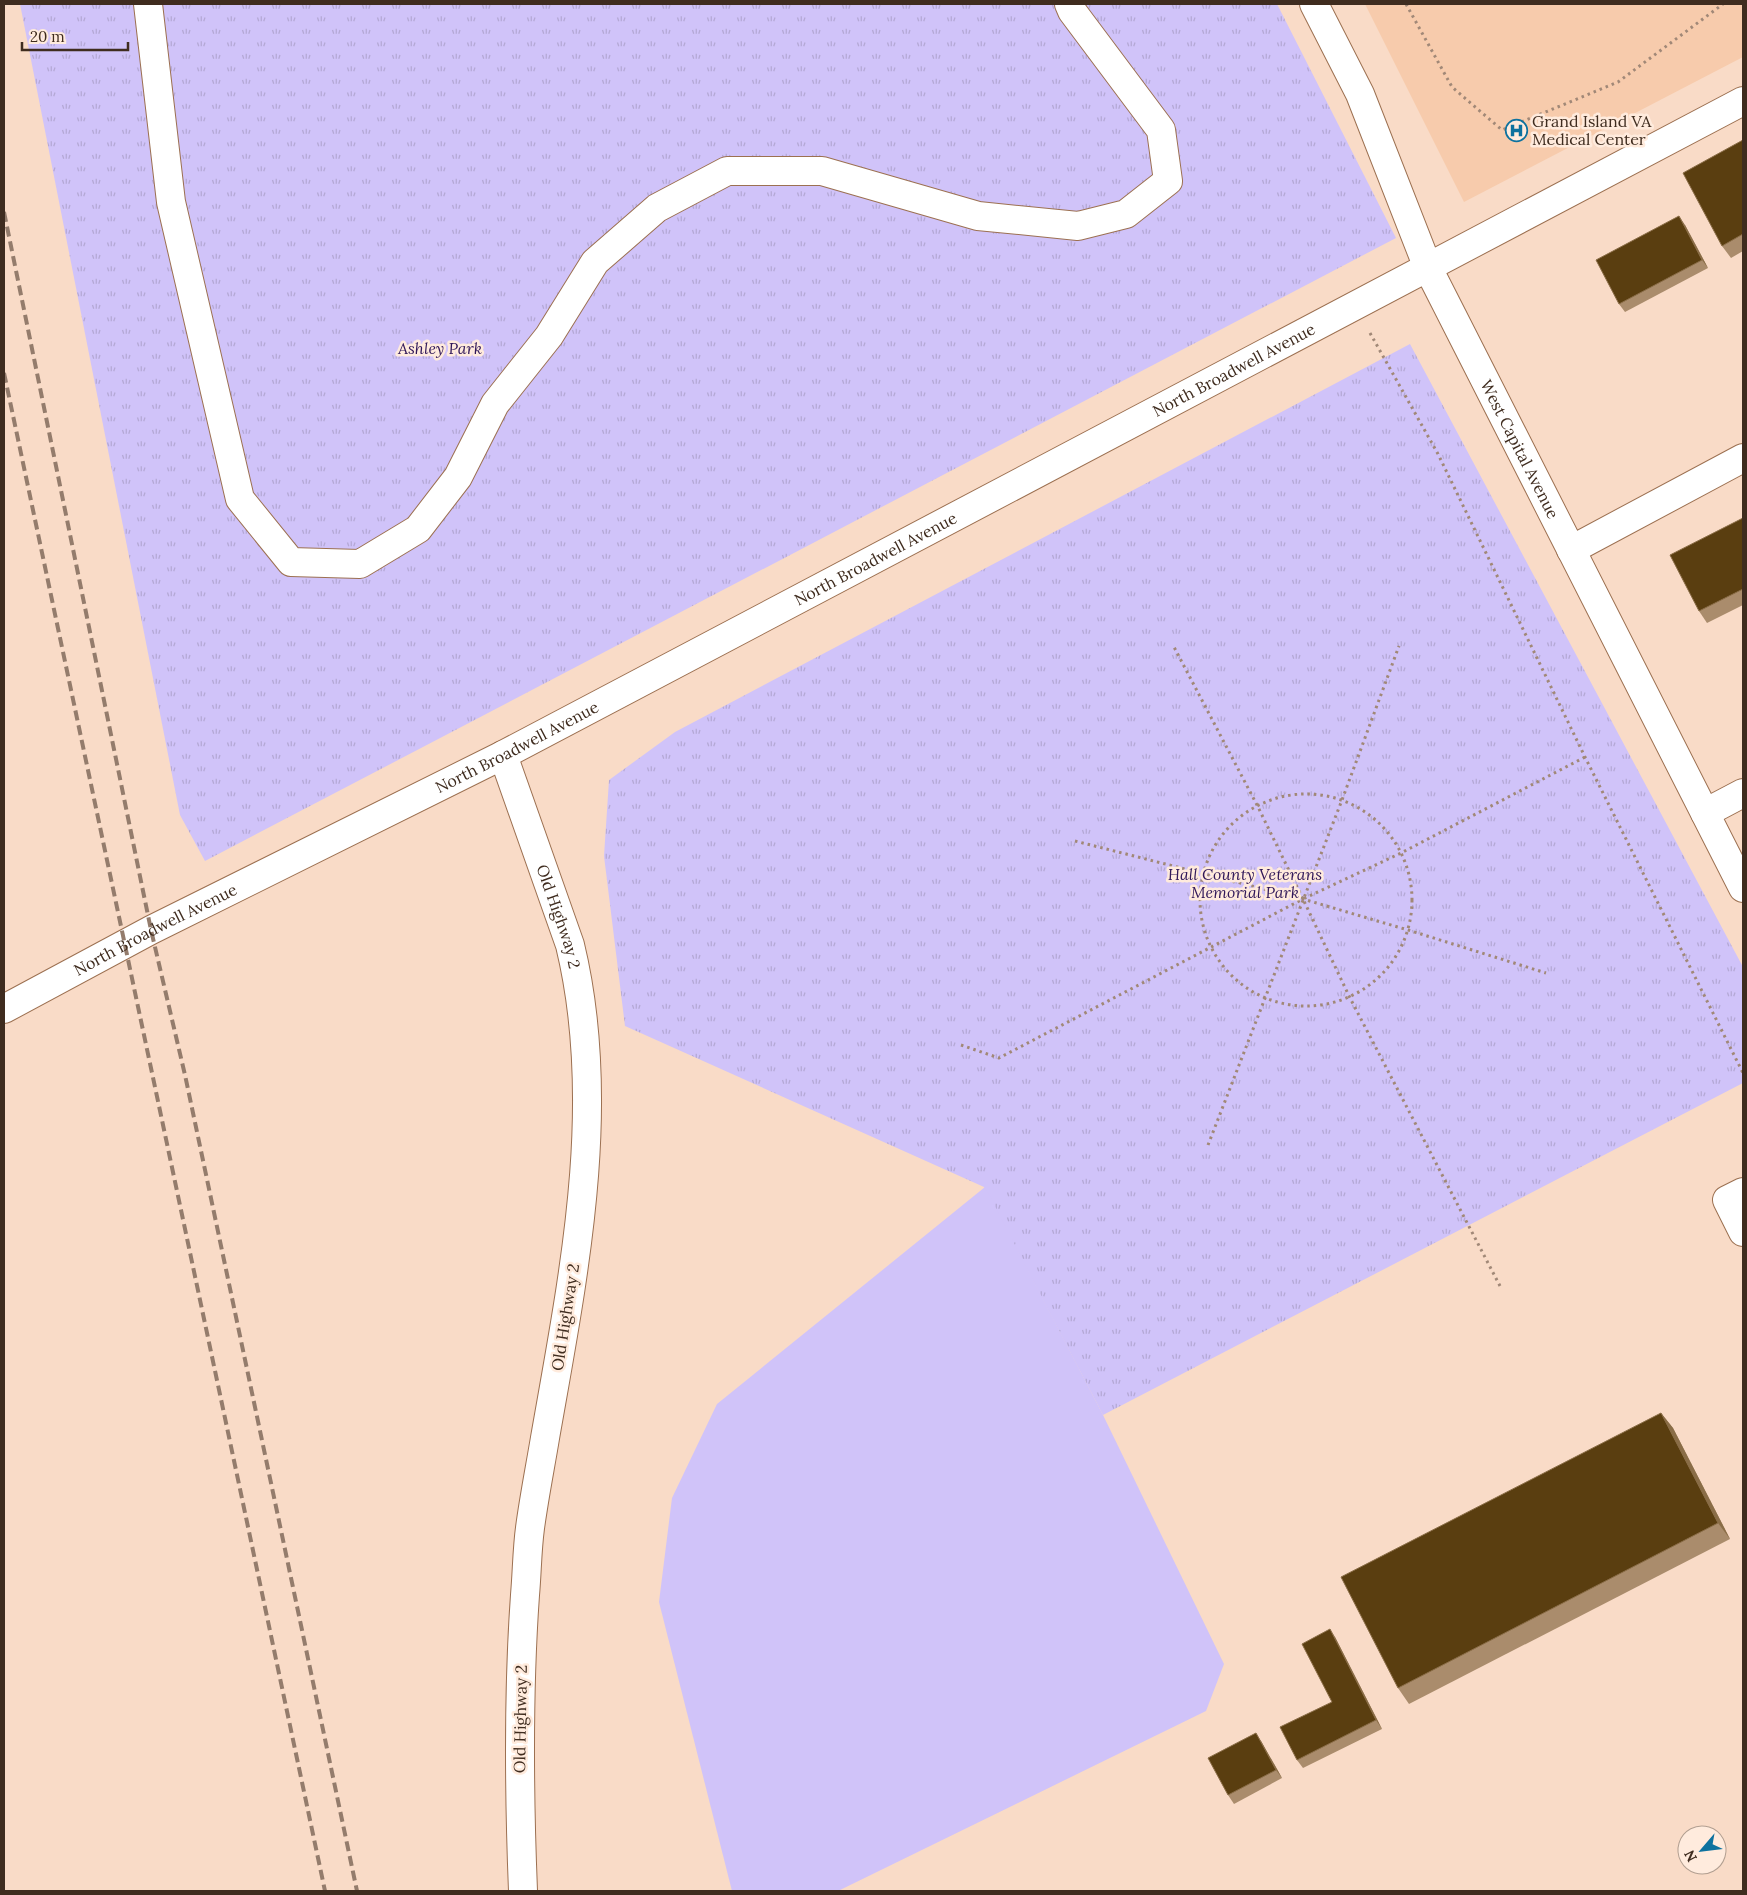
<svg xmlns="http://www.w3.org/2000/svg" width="1747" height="1895" font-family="Lora,serif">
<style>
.built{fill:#f7cbac}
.grass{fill:url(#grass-tufts)}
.pitch{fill:#d0c3f9}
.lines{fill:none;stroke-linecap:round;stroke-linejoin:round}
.minor-casing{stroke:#9c7051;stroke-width:30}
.major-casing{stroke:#9c7051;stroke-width:30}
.path{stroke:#a18877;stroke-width:3;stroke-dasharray:2.5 4;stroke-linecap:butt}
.minor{stroke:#fff;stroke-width:28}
.major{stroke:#fff;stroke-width:28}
.rail{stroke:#947c6c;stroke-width:4;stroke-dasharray:10 5;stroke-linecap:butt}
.wall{fill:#aa8c6c}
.shaded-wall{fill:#8a6d47}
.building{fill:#5a3e10;stroke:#8a6d47}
.labels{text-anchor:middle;stroke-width:5;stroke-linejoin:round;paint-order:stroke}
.poi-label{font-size:16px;fill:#3f2c1f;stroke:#ffebdd;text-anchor:start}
.park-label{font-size:16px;font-style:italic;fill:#301759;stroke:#ffebdd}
.street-label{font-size:16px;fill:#3f2c1f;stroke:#ffebdd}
</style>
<defs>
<pattern id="grass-tufts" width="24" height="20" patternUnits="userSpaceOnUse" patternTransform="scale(1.25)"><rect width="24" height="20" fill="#d0c3f9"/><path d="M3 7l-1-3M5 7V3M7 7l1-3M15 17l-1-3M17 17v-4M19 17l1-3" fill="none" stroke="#b4a8d5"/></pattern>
</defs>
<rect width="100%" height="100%" fill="#f9dbc7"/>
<path class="built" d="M1365,4H1743V57L1464,202Z"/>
<g class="grass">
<path d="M20,4H1277L1396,238L205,861L180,815Z"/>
<path d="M1410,344L1743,967V1083L1103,1415L984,1187L625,1026L604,856L609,780L675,732Z"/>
</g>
<path class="pitch" d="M985,1187L1103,1415L1224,1664L1206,1711L838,1891H732L659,1602L672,1498L717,1404Z"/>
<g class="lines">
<defs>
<g id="minor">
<path d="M148,4L171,202L240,499L291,562L360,564L418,529L458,477L495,404L549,336L595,262L657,208L727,171H822L978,216L1078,226L1126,214L1168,181L1161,130L1072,11L1069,4"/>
<path d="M1571,550L1743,458"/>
<path d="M1705,813L1743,793"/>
<path d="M1743,1192L1727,1200L1743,1232"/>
</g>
<g id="major">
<path id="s1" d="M1314,4L1360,94L1428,268L1743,888"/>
<path id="s2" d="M503,755L570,945C609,1106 573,1278 545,1438C540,1468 534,1498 530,1528C527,1550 527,1573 525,1595C518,1694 519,1792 523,1891"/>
<path id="s3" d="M4,1009L151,930L503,755L1743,101"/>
</g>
</defs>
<use href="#minor" class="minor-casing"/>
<use href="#major" class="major-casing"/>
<g class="path">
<path d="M1406,4L1452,87L1502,130L1618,82L1723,4"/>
<path d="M1370,333L1438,454L1585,757L1743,1073"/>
<circle cx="1306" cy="900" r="106"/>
<path d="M1075,841L1303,899L1408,930L1546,973"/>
<path d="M961,1045L999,1058L1303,899L1257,805L1174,647"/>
<path d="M1208,1145L1342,800L1399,646"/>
<path d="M1500,1286L1350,998L1303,899L1401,853L1585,757"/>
</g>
<use href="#minor" class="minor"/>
<use href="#major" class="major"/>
<g class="rail">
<path d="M4,212L151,930L185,1075L357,1891"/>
<path d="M4,373L325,1891"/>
</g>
</g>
<g class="wall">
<path d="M1743,140V251L1731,258L1722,246Z"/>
<path d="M1685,225L1708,268L1625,312L1619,304Z"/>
<path d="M1743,518V605L1707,623L1699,611Z"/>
<path d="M1661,1413L1673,1428L1730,1539L1409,1704L1398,1688Z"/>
<path d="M1335,1637L1382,1729L1303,1768L1297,1760L1332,1702Z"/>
<path d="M1261,1741L1282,1778L1234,1804L1228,1795Z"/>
</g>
<g class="shaded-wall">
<path d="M1679,216L1685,225L1708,268L1702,260Z"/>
<path d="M1661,1413L1673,1428L1730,1539L1718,1523Z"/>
<path d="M1330,1629L1335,1637L1382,1729L1376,1720Z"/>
<path d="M1256,1733L1261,1741L1282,1778L1276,1770Z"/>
</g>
<g class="building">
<path d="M1743,140V234L1722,246L1683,173Z"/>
<path d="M1679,216L1702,260L1619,304L1596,260Z"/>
<path d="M1743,518V589L1699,611L1670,555Z"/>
<path d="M1661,1413L1718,1523L1398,1688L1341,1577Z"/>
<path d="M1330,1629L1376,1720L1297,1760L1280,1727L1332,1702L1302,1644Z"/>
<path d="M1256,1733L1276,1770L1228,1795L1208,1758Z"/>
</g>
<defs>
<symbol id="hospital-ring" viewBox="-11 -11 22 22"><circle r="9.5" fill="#ffebdd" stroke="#0e729f" stroke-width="1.5"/><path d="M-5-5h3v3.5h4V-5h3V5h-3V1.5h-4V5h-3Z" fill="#0e729f"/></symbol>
</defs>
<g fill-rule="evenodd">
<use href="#hospital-ring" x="1504" y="118" width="25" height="25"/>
</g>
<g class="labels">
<g class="poi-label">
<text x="1532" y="127">Grand Island VA<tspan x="1532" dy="18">Medical Center</tspan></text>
</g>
<g class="park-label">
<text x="440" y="354">Ashley Park</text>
<text x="1245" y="880">Hall County Veterans<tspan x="1245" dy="18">Memorial Park</tspan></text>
</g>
<g class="street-label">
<text dy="6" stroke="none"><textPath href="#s3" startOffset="1386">North Broadwell Avenue</textPath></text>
<text dy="6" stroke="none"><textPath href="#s1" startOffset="491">West Capital Avenue</textPath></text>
<text dy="6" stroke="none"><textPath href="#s3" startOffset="981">North Broadwell Avenue</textPath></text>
<text dy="6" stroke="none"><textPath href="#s3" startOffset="576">North Broadwell Avenue</textPath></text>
<text dy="6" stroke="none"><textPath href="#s2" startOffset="171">Old Highway 2</textPath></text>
<text dy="6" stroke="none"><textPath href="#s3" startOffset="171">North Broadwell Avenue</textPath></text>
<text transform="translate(565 1317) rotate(-81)" y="6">Old Highway 2</text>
<text transform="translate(520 1719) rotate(-89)" y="6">Old Highway 2</text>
</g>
</g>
<rect width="1747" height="1895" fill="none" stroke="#3f2c1f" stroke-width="10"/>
<g transform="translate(1702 1850) rotate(242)"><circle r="24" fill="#ffebdd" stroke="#b29f91"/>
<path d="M0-4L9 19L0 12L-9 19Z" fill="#0e729f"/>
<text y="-8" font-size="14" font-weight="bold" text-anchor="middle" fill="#3f2c1f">N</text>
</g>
<path d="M22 42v8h106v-8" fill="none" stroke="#3f2c1f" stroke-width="2.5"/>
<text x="30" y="42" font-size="15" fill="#3f2c1f" stroke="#ffebdd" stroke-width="4" paint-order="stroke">20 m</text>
</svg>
